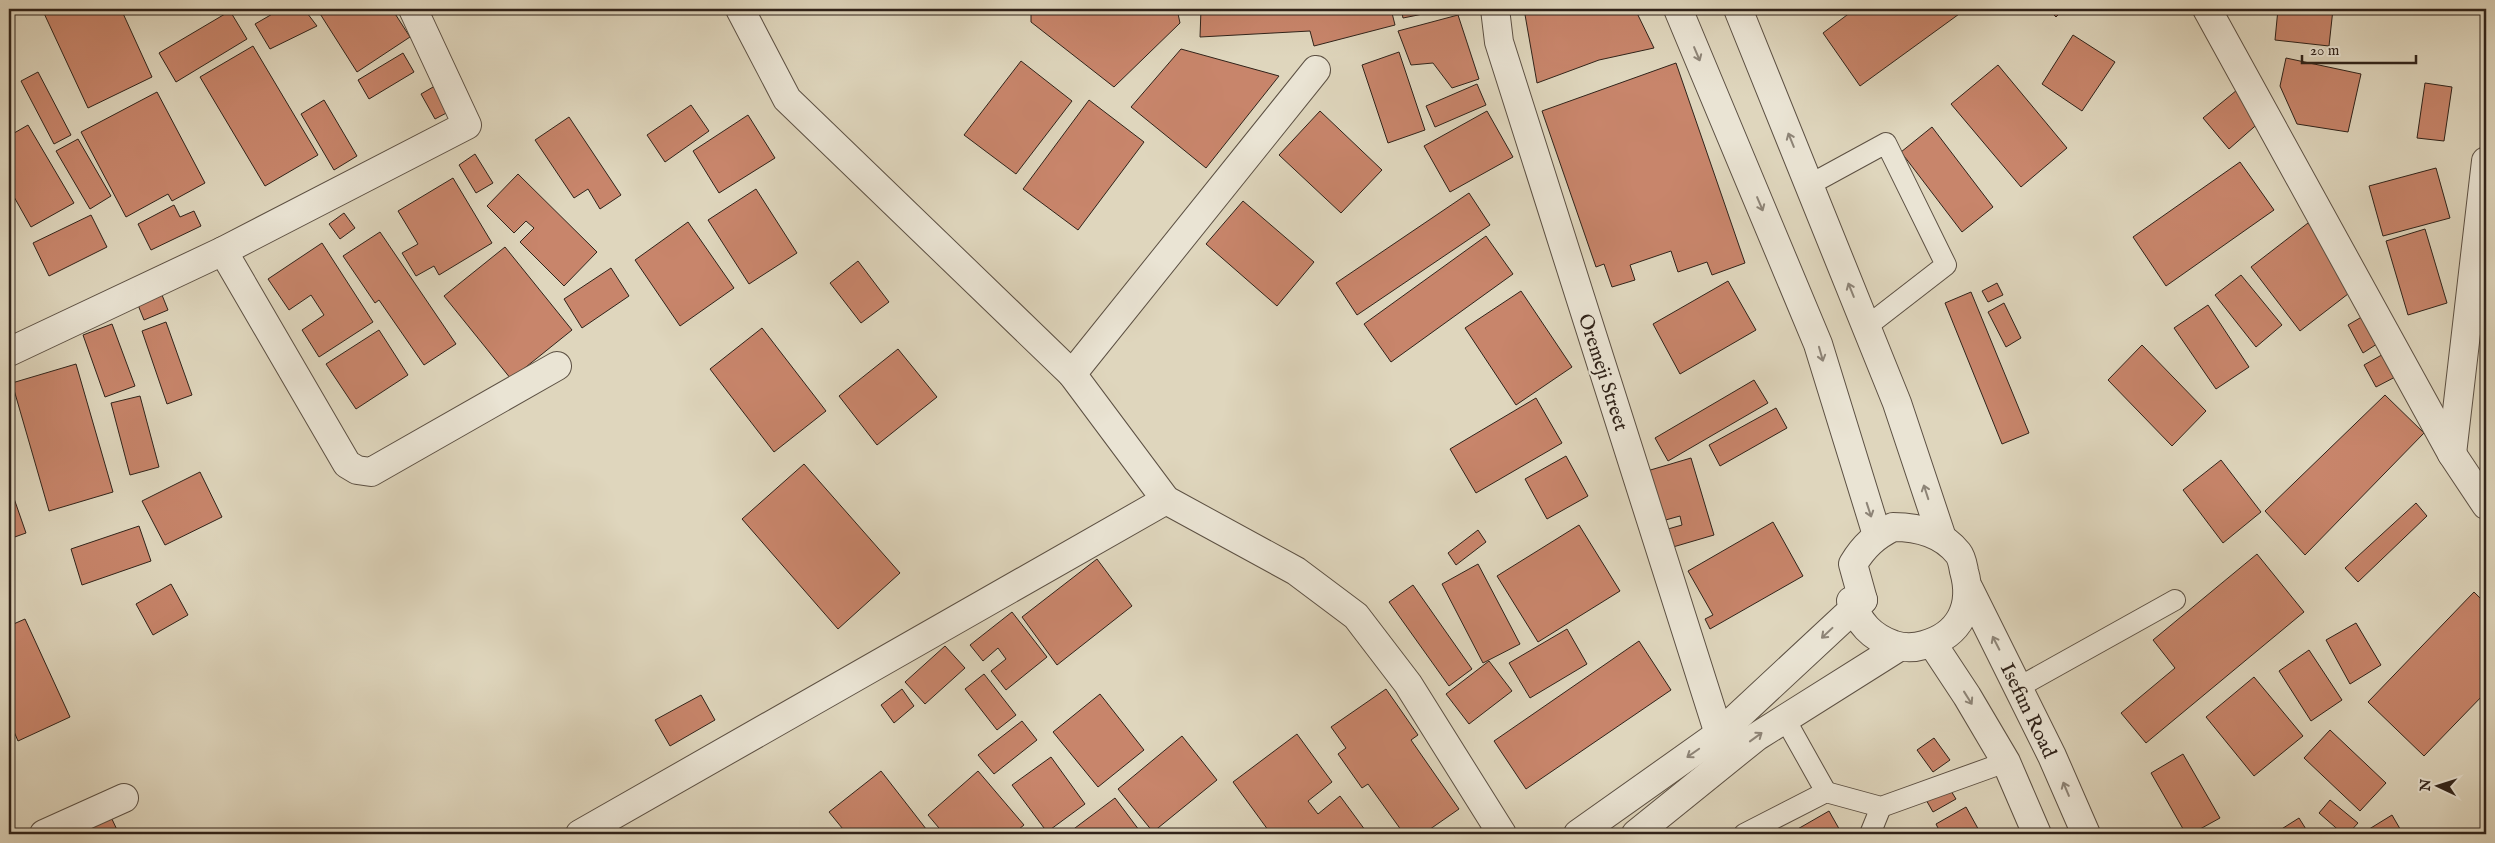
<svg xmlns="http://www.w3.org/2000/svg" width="2495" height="843" font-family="'IM FELL English',serif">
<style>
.building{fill:#c8856b;stroke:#30231a}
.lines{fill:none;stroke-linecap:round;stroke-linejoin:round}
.service-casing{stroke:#5c5043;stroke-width:22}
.minor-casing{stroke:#5c5043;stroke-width:30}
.tertiary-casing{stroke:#5c5043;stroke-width:30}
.service{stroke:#eae4d4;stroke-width:20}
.minor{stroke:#eae4d4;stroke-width:28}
.tertiary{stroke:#eae4d4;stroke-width:28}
.oneway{stroke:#8d8477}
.labels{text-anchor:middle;stroke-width:4.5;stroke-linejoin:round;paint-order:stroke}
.street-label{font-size:20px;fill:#30231a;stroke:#eae4d4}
</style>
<rect width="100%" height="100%" fill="#dfd6bd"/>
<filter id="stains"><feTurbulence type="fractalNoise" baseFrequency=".004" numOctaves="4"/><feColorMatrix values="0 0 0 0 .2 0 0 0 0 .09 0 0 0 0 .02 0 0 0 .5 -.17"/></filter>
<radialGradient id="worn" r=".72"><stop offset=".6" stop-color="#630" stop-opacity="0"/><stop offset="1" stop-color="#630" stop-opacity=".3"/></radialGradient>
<g class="building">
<path d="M42,9H121L152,77L88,108Z"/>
<path d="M281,9H304L317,26L270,49L255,24Z"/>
<path d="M317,9H392L410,37L357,72Z"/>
<path d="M1031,9H1177L1180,23L1114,87L1031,22Z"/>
<path d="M1201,9H1391L1395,25L1314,46L1310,31L1200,37Z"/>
<path d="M1401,9H1448L1403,18Z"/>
<path d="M1524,9H1635L1654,48L1599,60L1537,83Z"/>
<path d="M1855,9H1966L1860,86L1823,33Z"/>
<path d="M2048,9H2064L2056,17Z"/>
<path d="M2278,9H2333L2329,46L2275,40Z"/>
<path d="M230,11L247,39L176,82L159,53Z"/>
<path d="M1458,15L1479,79L1452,88L1433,63L1411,65L1398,31Z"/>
<path d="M2073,35L2115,62L2082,111L2042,84Z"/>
<path d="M253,46L318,155L265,186L200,77Z"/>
<path d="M1181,49L1279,76L1206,168L1131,107Z"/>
<path d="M1399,52L1425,130L1388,143L1362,65Z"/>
<path d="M403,53L414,72L369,99L358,80Z"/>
<path d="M2286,58L2361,74L2348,132L2297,124L2280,86Z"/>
<path d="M1021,61L1072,101L1016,174L964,135Z"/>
<path d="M1676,63L1745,263L1712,275L1707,262L1678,272L1671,251L1630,265L1635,280L1612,287L1604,264L1596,267L1542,111Z"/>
<path d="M1998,65L2067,148L2021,187L1951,104Z"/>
<path d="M38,72L71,135L54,144L21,81Z"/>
<path d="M440,83L454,109L435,119L421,94Z"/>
<path d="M2425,83L2452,87L2444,141L2417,138Z"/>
<path d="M1477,84L1486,105L1435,127L1426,106Z"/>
<path d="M2237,90L2262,120L2229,149L2203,118Z"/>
<path d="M157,92L205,183L172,201L168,194L126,217L81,132Z"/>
<path d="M324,100L357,156L334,170L301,114Z"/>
<path d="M1089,100L1144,142L1078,230L1023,189Z"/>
<path d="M691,105L709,131L665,162L647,135Z"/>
<path d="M1320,111L1382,170L1341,213L1279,155Z"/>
<path d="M1487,111L1513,157L1450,192L1424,146Z"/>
<path d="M748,115L775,158L719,193L693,151Z"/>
<path d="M569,117L621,195L600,209L588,189L574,198L535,140Z"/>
<path d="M28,125L74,203L31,227L9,188V136Z"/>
<path d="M1932,127L1993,207L1962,232L1901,152Z"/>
<path d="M78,139L111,196L90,209L56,151Z"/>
<path d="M475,154L493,183L476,193L459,165Z"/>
<path d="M2240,162L2274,210L2166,286L2133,237Z"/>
<path d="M2436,168L2450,218L2383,236L2369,186Z"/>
<path d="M518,174L597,252L564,286L520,242L534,228L526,221L514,233L487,206Z"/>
<path d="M453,178L492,243L439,275L434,266L416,276L402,253L418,244L398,211Z"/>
<path d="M756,189L797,253L749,284L708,220Z"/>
<path d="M1469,193L1490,225L1357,315L1336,283Z"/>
<path d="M1243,201L1314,262L1277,306L1206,244Z"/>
<path d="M174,205L180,217L194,211L201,226L151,250L138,224Z"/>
<path d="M344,213L355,228L340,239L329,224Z"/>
<path d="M91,215L107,247L49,276L33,243Z"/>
<path d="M688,222L734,288L680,326L635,260Z"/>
<path d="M2308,223L2357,287L2300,331L2251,267Z"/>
<path d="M2425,229L2447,303L2408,315L2386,241Z"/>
<path d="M380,232L456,344L424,365L379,300L375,303L343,256Z"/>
<path d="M1486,236L1513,274L1391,362L1364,324Z"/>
<path d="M322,243L373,322L319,357L302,330L324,315L311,295L289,310L268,279Z"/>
<path d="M505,247L572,330L511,379L444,296Z"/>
<path d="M858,261L889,302L861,323L830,283Z"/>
<path d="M611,268L629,296L582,328L564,299Z"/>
<path d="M2241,275L2282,325L2256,347L2215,295Z"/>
<path d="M1728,281L1756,330L1680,374L1653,324Z"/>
<path d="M1997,283L2003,295L1988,302L1982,291Z"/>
<path d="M160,290L168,310L144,320L136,300Z"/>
<path d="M1521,291L1572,367L1516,405L1465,328Z"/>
<path d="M1971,292L2029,433L2002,444L1945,303Z"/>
<path d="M2004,303L2021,338L2006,347L1988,312Z"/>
<path d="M2208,305L2249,367L2216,389L2174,328Z"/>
<path d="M2365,315L2380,342L2363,353L2348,325Z"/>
<path d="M166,322L192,395L167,404L142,331Z"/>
<path d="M112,324L135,386L105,397L83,335Z"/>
<path d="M762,328L826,411L774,452L710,369Z"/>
<path d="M379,330L408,375L356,409L326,364Z"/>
<path d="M2142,345L2206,411L2172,446L2108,380Z"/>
<path d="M898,349L937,397L877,445L839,396Z"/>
<path d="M2387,352L2399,375L2376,387L2364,365Z"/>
<path d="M76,364L113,492L49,511L12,383Z"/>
<path d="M1754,380L1768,403L1668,461L1655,438Z"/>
<path d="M2385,395L2424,433L2305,555L2265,511Z"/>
<path d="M140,396L159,467L130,475L111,403Z"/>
<path d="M1536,398L1562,443L1476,493L1450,449Z"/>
<path d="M1776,408L1787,428L1720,466L1709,445Z"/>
<path d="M1566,456L1588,496L1547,519L1525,479Z"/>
<path d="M1691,458L1714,535L1673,547L1668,529L1682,525L1680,516L1662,521L1647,471Z"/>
<path d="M2221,460L2261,512L2223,543L2183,490Z"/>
<path d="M804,464L900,573L838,629L742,519Z"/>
<path d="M200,472L222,517L165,545L142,501Z"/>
<path d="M9,484L26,533L9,539Z"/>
<path d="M2416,503L2427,516L2358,582L2345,568Z"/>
<path d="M1773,522L1803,576L1710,629L1705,619L1713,615L1688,571Z"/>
<path d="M1579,525L1620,591L1538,642L1497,576Z"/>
<path d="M139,526L151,561L82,585L71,549Z"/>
<path d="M1478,530L1486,542L1456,565L1448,553Z"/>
<path d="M2257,554L2304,612L2146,743L2121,713L2175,668L2153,640Z"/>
<path d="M1097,559L1132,606L1057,665L1022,617Z"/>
<path d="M1478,564L1520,644L1483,663L1442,584Z"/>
<path d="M171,584L188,615L153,635L136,604Z"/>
<path d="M1413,585L1472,669L1449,686L1389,602Z"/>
<path d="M2474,592L2486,604V692L2424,756L2368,702Z"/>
<path d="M1012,612L1047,657L1006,690L991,671L1006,659L998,648L983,661L970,645Z"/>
<path d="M25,619L70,717L18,741L9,720V626Z"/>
<path d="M2356,623L2381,665L2350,684L2326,640Z"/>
<path d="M1567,629L1587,664L1530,698L1509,663Z"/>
<path d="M1639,641L1671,690L1526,789L1494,741Z"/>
<path d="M945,646L965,668L925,704L905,682Z"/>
<path d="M2309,650L2342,700L2311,721L2279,671Z"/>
<path d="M1489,661L1512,691L1469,724L1446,694Z"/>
<path d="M984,674L1016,715L997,730L965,689Z"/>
<path d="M2254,677L2303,736L2254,776L2206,717Z"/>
<path d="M902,689L914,706L894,723L881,705Z"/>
<path d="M1386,689L1418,735L1411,740L1459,809L1423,834H1404L1368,784L1362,788L1338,754L1346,748L1331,727Z"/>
<path d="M1100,694L1144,750L1098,787L1053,732Z"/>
<path d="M701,695L715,720L670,746L655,720Z"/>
<path d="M1022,721L1037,740L994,774L978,755Z"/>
<path d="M2330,730L2386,783L2360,811L2304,758Z"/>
<path d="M1297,734L1332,782L1308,801L1318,814L1340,796L1368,834H1271L1233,782Z"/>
<path d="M1182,736L1217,780L1153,832L1118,789Z"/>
<path d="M1934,738L1950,760L1933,772L1917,750Z"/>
<path d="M2183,754L2220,818L2191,834H2186L2151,773Z"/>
<path d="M1051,757L1085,804L1047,832L1012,785Z"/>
<path d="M881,771L930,834H847L829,812Z"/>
<path d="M978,771L1024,825L1013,834H944L928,815Z"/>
<path d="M1948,786L1956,799L1933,812L1925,798Z"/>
<path d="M1115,798L1142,834H1067Z"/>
<path d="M2330,800L2358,823L2348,834H2343L2319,813Z"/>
<path d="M1966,807L1981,834H1941L1936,824Z"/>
<path d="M1829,811L1842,834H1789Z"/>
<path d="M110,815L119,834H68Z"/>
<path d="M2392,815L2403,834H2368L2366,831Z"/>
<path d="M2299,818L2309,834H2283L2280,830Z"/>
</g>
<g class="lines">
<defs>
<g id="service">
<path d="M1809,185L1886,143L1946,265L1866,327"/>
<path d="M2019,687L2175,600"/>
<path d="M1785,719L1826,792"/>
<path d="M1744,834L1826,792L1881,807L2006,762"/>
<path d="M1870,834L1881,807"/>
</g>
<g id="minor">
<path d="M740,9L787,99L1072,374L1166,500L1296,571L1356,616L1408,684L1502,834"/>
<path d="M1495,9L1499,42L1719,734"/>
<path d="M2207,9L2452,454L2486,505"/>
<path d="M223,251L347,464L357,470L371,472L557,366"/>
<path d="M9,352L223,251L467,125L413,9"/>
<path d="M1072,374L1316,70"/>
<path d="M2452,454L2486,161"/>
<path d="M44,834L124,798"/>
<path d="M580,834L1166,500"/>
</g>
<g id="tertiary">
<path d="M1678,9L1818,344L1877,535"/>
<path d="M1738,9L1897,403L1942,538"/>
<path d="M1893,527C1918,527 1942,533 1958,553C1962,558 1963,566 1964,571C1974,606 1960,635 1924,645C1914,648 1904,648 1894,645C1871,637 1859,623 1851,601L1863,600L1853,564C1864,546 1875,536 1893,527Z"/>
<path d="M1969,589L2052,756L2086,834"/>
<path d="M1932,643L1967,696L2006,762L2037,834"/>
<path d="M1578,834L1719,734L1863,600"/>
<path d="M1636,834L1756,737L1899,647"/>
</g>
</defs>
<use href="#service" class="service-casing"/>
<use href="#minor" class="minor-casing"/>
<use href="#tertiary" class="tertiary-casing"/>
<use href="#service" class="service"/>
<use href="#minor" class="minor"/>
<use href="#tertiary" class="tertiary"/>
</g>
<defs><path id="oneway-shaft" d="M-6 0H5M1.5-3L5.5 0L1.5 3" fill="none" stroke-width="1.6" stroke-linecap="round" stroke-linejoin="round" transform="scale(1.25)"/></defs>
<g class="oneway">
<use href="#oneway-shaft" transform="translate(1697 54) rotate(67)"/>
<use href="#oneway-shaft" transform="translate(1791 140) rotate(-112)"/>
<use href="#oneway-shaft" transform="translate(1760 204) rotate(67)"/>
<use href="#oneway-shaft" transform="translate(1851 290) rotate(-112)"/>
<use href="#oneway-shaft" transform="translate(1821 354) rotate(74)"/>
<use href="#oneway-shaft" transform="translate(1926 492) rotate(-108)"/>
<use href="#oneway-shaft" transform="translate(1869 510) rotate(72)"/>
<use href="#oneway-shaft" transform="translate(1827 633) rotate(137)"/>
<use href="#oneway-shaft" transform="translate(1996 643) rotate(-117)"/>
<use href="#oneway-shaft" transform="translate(1968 698) rotate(58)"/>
<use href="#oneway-shaft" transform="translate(1756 737) rotate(-36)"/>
<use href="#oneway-shaft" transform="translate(1693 753) rotate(145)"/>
<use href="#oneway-shaft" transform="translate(2066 789) rotate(-113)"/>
</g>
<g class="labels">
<g class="street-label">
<text transform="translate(1604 372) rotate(72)" y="7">Oremeji Street</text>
<text transform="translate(2029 710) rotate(64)" y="7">Isefun Road</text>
</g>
</g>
<rect width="2495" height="843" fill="none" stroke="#dfd6bd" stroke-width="30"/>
<rect x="10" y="10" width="2475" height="823" fill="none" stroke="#30231a" stroke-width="2.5"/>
<rect x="15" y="15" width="2465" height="813" fill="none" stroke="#30231a"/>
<g transform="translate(2438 786) rotate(274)" stroke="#eae4d4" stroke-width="4" paint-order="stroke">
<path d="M0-4L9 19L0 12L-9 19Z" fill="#30231a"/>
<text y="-8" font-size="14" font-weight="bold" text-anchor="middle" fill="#30231a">N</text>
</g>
<path d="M2302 55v8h114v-8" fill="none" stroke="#30231a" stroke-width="2.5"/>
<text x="2310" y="55" font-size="15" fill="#30231a" stroke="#eae4d4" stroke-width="4" paint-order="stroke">20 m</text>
<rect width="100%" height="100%" filter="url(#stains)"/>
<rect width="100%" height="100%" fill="url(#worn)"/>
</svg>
